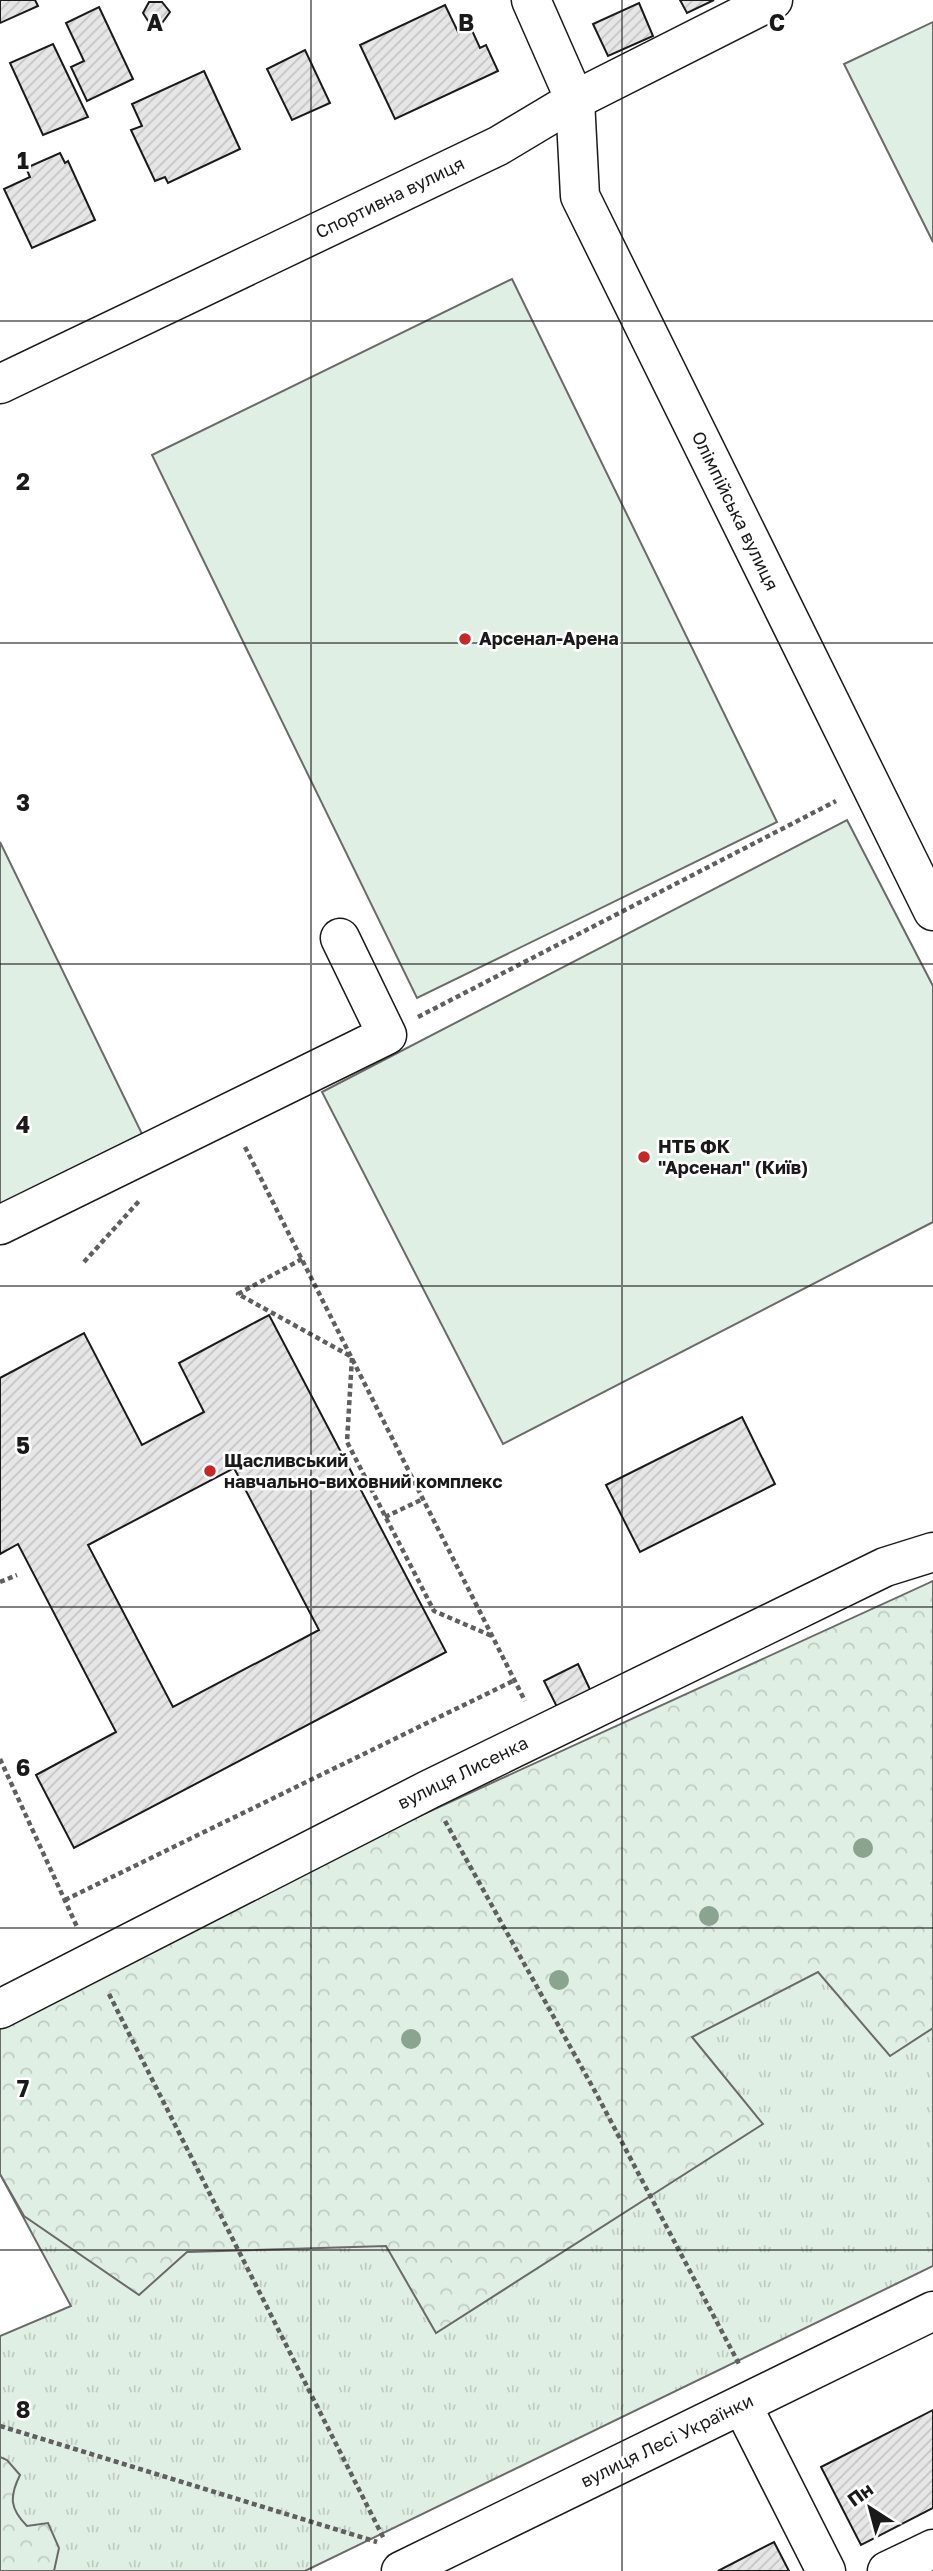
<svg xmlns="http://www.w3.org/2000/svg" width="933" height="2571" font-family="'Golos Text',sans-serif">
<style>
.grass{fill:url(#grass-tufts);stroke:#6a6a6a;stroke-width:2}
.forest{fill:url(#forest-crowns);stroke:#6a6a6a;stroke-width:2}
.garden{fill:#e0efe3;stroke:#6a6a6a;stroke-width:2}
.building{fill:url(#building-hatch);stroke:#1a1a1a;stroke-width:2;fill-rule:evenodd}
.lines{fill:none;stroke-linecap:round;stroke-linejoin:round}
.minor-casing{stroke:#1a1a1a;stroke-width:41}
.path{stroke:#5f5f5f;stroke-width:4.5;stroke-dasharray:5 3.5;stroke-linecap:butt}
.minor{stroke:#fff;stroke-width:38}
.tree{fill:#8aa48f}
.grid{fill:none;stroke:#1a1a1a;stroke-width:2;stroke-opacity:0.55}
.poi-dot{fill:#c62828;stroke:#fff;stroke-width:2.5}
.labels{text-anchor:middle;stroke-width:5;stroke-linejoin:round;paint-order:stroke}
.street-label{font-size:18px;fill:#1a1a1a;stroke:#fff}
.poi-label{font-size:18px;font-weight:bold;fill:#1a1a1a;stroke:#fff;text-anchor:start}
.grid-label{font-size:23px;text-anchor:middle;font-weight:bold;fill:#1a1a1a;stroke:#fff;stroke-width:5;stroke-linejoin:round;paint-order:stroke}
</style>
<defs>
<pattern id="grass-tufts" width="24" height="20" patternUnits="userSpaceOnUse" patternTransform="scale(1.75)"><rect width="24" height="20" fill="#e0efe3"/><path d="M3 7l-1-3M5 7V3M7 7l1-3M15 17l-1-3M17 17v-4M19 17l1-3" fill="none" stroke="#c0ccc2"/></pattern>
<pattern id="forest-crowns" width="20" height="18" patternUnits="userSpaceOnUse" patternTransform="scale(1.75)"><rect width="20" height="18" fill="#e0efe3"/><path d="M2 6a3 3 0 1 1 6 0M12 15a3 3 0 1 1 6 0" fill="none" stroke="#c0ccc2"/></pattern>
<pattern id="building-hatch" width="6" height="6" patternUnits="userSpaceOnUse" patternTransform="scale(1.75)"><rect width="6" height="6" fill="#e6e6e6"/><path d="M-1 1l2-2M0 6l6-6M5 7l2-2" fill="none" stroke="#c5c5c5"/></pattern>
</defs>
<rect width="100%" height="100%" fill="#fff"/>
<path class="grass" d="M933,1581V2266L305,2571H0V2336L71,2306L0,2174Z"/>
<g class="forest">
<path d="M933,1581V2028L890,2056L818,1972L692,2037L763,2124L436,2333L386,2246L187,2252L139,2295L24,2216L0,2174V2025L343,1851Z"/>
<path d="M0,2457L7,2460L20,2475C9,2497 10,2509 27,2526L48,2523L59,2548L54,2571H0Z"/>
</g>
<g class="garden">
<path d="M933,22V242L844,64Z"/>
<path d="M512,279L777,822L417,998L152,455Z"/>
<path d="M847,820L933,986V1222L503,1444L322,1092Z"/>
<path d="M0,842L144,1138L0,1208Z"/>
</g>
<g class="building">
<path d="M0,0H35L38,6L0,23Z"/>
<path d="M680,0H714L687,13Z"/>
<path d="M149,2H162L170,12L162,23L150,24L143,13Z"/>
<path d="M639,3L653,36L608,56L593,24Z"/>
<path d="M445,5L458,32L470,26L480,48L486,45L498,71L395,119L360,45Z"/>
<path d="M99,7L133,79L87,101L71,67L84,61L66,23Z"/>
<path d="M53,44L88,117L43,135L10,63Z"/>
<path d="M305,50L330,103L292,120L267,69Z"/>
<path d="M204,71L240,149L168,183L165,177L155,181L131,130L142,126L132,104Z"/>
<path d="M60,153L65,163L68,161L95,220L32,248L4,189L30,177L26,168Z"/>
<path d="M269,1315L446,1652L74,1848L36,1775L116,1732L18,1544L0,1554V1378L84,1333L142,1445L204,1412L179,1363ZM234,1468L319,1630L173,1707L88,1545Z"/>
<path d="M742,1417L775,1484L640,1552L606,1485Z"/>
<path d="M578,1664L595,1700L562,1717L544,1681Z"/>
<path d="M933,2410V2508L861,2545L821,2467Z"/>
<path d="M774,2542L789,2571H718Z"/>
</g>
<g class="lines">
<defs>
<g id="minor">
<path d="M531,0L575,100L580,196L933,911"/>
<path d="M0,384L498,146L575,100L773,0"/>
<path d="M0,1225L387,1035L340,938"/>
<path d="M0,2009L428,1790L885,1567L933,1552"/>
<path d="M742,2405L826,2571"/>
<path d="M401,2571L933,2311"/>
<path d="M887,2571L933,2549"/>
</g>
</defs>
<use href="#minor" class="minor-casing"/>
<g class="path">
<path d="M418,1017L836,801"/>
<path d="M245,1147L525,1701"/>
<path d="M302,1259L238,1294L352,1357L347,1442L434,1611L492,1636"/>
<path d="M84,1262L140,1200"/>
<path d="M385,1517L423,1499"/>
<path d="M0,1582L17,1575"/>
<path d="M0,1759L78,1929"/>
<path d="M445,1821L597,2095L739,2364"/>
<path d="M65,1900L515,1680"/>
<path d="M109,1994L384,2539"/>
<path d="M0,2426L377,2542"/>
</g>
<use href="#minor" class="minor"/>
</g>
<g class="tree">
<circle cx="863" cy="1848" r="10"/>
<circle cx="709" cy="1916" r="10"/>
<circle cx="559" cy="1980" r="10"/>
<circle cx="411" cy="2039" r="10"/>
</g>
<path class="grid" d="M311,0V2571M622,0V2571M0,321H933M0,643H933M0,964H933M0,1286H933M0,1607H933M0,1928H933M0,2250H933"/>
<g class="poi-dot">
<circle cx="465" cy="639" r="7"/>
<circle cx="644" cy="1157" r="7"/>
<circle cx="210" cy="1471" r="7"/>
</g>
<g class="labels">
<g class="street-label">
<text transform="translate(390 198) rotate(-26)" y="6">Спортивна вулиця</text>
<text transform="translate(735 511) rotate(64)" y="6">Олімпійська вулиця</text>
<text transform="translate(463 1773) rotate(-26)" y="6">вулиця Лисенка</text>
<text transform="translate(667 2441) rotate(-26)" y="6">вулиця Лесі Українки</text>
</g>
<g class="poi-label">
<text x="479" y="645">Арсенал-Арена</text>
<text x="658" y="1153">НТБ ФК<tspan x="658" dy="21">"Арсенал" (Київ)</tspan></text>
<text x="224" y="1467">Щасливський<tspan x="224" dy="21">навчально-виховний комплекс</tspan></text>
</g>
</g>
<g class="grid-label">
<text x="155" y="31">A</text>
<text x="466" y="31">B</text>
<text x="777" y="31">C</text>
<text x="23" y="169">1</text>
<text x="23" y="490">2</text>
<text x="23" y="811">3</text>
<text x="23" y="1133">4</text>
<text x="23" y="1454">5</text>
<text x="23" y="1776">6</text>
<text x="23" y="2097">7</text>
<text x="23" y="2418">8</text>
</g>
<g transform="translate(870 2508) rotate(324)" stroke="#ffffff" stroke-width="5" paint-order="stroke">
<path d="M0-5L12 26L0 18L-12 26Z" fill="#1a1a1a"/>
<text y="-10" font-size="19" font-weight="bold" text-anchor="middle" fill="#1a1a1a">Пн</text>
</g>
</svg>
